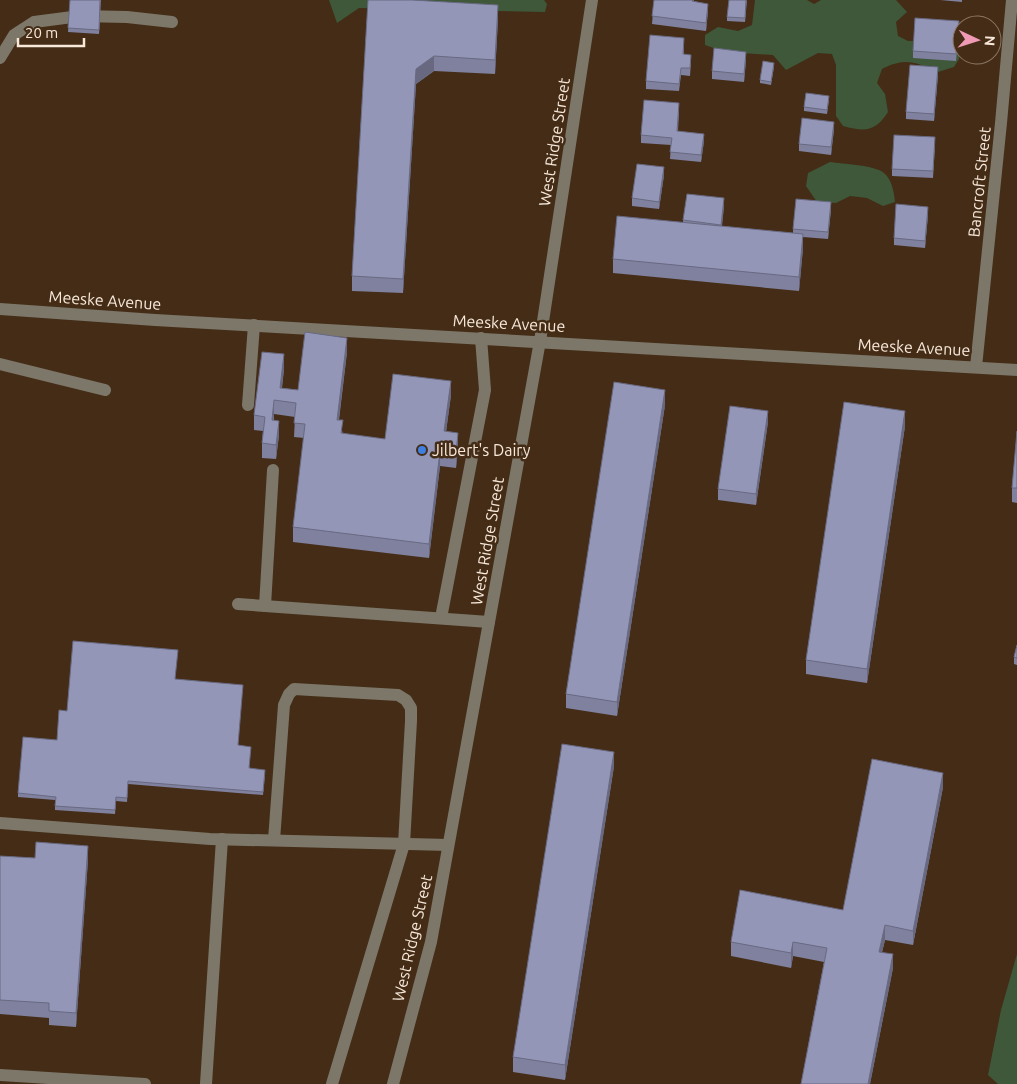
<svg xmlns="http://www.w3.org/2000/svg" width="1017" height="1084" font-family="Ubuntu,sans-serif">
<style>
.green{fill:#3e5839}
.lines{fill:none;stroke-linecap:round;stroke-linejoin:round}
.minor{stroke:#7c7769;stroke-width:12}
.wall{fill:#7f819e}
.shaded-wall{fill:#686981}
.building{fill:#9496b8;stroke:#686981}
.shop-dot{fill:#3f7fe0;stroke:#442c16;stroke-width:2}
.labels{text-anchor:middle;stroke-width:5;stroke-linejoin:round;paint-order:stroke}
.street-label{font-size:16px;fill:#f7e8da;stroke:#442c16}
.poi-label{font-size:16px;fill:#f7e8da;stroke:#442c16;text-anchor:start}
</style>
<rect width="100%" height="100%" fill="#442c16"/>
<g class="green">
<path d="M329,0H544L547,4L545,12L359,8L337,23Z"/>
<path d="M755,0H807L814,4L821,0H896L907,12L896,22L898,36L908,41L949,40L959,48V59L954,67L938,72C915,62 905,57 882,69L877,83L885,94L888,112C875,132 865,132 843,126L836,116V65L832,54L818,53L786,70L773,55L725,52L705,45V35L718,27L738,31L752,25Z"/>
<path d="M830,162C842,164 875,165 884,173C892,180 894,192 895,202L883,206L867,198L850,196L836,203L817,202L806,186L808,173Z"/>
<path d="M1017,954V1084H998L988,1075L1001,1010Z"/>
</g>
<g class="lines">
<g class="minor">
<path d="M0,58L14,35L34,22L80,16L127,17L172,22"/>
<path d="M0,309L155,320L1017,370"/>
<path d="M0,364L105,390"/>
<path d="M976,367L1001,123L1012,0"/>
<path d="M248,405L254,325"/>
<path d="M238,604L489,622"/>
<path d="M265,606L273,470"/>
<path d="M441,618L485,390L481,338"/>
<path d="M0,823L210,839L448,845"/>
<path d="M274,840L284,705L289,694L294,689L398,695L406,700L411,708V721L404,844L332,1084"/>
<path d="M0,1075L145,1084"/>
<path d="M206,1084L222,839"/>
<path d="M393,1084L431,942L540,341L592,0"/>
</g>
</g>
<g class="wall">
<path d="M70,0H101L99,34L68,32Z"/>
<path d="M368,0L498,19L495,74L434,71L416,84L403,293L352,291V276Z"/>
<path d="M654,0H694L693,2L708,11L706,31L652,24Z"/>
<path d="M747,0L745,22L727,21V17Z"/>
<path d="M940,0H962V2Z"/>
<path d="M959,28L956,61L913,58V51Z"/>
<path d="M684,45V54L691,62L690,76L681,75L679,91L646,89V81Z"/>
<path d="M746,60L744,82L712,79V71Z"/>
<path d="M774,67L771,85L760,83V80Z"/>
<path d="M938,75L934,121L906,119V112Z"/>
<path d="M829,100L827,114L804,111V107Z"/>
<path d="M679,111L678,131L704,141L701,162L670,159L671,145L641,143V135Z"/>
<path d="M834,129L831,155L799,151V144Z"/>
<path d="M935,145L933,178L892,176V169Z"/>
<path d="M664,175L659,209L632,206V198Z"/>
<path d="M724,206L722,226L793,233V229L831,209L828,239L803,237V248L799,291L613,273V259L683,222V220Z"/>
<path d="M928,215L925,248L894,245V238Z"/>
<path d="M347,352L339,420L343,434L385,439L451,395L446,432L458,448L456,468L440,466L429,558L293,542V527L304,438L294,437L295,417L274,414V420L279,435L276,459L262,458V443L263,431L254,430V415L284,369L282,388L298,390Z"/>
<path d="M665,405L617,716L566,708V694Z"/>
<path d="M768,422L756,505L718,500V489Z"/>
<path d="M905,426L867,683L806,674V660Z"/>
<path d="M1017,431V503L1012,502V488Z"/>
<path d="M1017,645V665L1014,664V657Z"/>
<path d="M175,680L238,745L250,768L265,774L263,795L128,784L127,802L116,801L115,814L55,810V800L18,797V793L57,740L67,711Z"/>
<path d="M614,766L565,1080L513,1072V1057Z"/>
<path d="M943,787L913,945L885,940L882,952L893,968L870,1084H801L824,962L793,956L791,968L731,956V942L843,910Z"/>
<path d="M0,856L35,858L88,860L76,1027L49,1025V1018L0,1014Z"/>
</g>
<g class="shaded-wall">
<path d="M708,4V11L706,31V23Z"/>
<path d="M498,5V19L495,74V60Z"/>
<path d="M746,52V60L744,82V74Z"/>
<path d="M434,56V71L416,84L403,293V279L416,69Z"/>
<path d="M938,67V75L934,121V114Z"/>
<path d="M834,122V129L831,155V147Z"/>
<path d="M704,134V141L701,162V155Z"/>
<path d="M664,167V175L659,209V202Z"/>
<path d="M724,198V206L721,232V225Z"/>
<path d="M831,202V209L828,239V232Z"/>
<path d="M928,207V215L925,248V241Z"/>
<path d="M803,234V248L799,291V277Z"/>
<path d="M347,338V352L337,434V420Z"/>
<path d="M284,354V369L280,402V388Z"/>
<path d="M451,381V395L444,446V431Z"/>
<path d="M665,390V405L617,716V702Z"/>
<path d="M274,400V414L272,434V420Z"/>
<path d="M768,411V422L756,505V494Z"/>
<path d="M905,411V426L867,683V669Z"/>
<path d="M279,421V435L276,459V445Z"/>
<path d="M458,433V448L456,468V453Z"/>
<path d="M440,451V466L429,558V544Z"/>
<path d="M614,752V766L565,1080V1065Z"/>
<path d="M943,773V787L913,945V931Z"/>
<path d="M88,846V860L76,1027V1013Z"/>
<path d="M885,925V940L879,966V952Z"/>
<path d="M793,942V956L791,968V953Z"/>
<path d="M893,954V968L870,1084H868Z"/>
</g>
<g class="building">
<path d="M70,0H100L99,30L68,28Z"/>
<path d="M368,0H412L498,5L495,60L434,56L416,69L403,279L352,276Z"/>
<path d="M654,0H693L692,1L708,4L706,23L652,16Z"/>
<path d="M729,0H746L745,18L727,17Z"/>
<path d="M915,18L959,21L956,54L913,51Z"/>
<path d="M650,35L684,38L683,54L691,55L690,68H681L679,84L646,81Z"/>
<path d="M714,48L746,52L744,74L712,71Z"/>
<path d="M763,61L774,63L771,82L760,80Z"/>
<path d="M910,65L938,67L934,114L906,112Z"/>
<path d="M806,93L829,96L827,110L804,107Z"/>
<path d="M644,100L679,103L677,131L704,134L701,155L670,152L672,138L641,135Z"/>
<path d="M802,118L834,122L831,147L799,144Z"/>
<path d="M894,135L935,137L933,171L892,169Z"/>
<path d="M637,164L664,167L659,202L632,198Z"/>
<path d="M687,194L724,198L721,225L683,220Z"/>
<path d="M796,199L831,202L828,232L793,229Z"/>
<path d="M896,204L928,207L925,241L894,238Z"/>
<path d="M617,216L803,234L799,277L613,259Z"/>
<path d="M305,332L347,338L337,420H343L341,433L385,439L393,374L451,381L444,431L458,433L456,453L440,451L429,544L293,527L305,424L294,423L296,403L274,400L272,420L279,421L276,445L262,443L265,417L254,415L262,352L284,354L280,388L298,390Z"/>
<path d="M614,382L665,390L617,702L566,694Z"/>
<path d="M844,402L905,411L867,669L806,660Z"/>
<path d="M730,406L768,411L756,494L718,489Z"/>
<path d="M1017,431V488H1012Z"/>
<path d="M73,641L178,650L175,679L243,685L238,745L251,747L249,768L265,770L263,792L128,781L127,798L116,797L115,810L55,806L56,797L18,793L23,737L57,740L59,710L67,711Z"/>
<path d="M1017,645V658L1014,657Z"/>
<path d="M562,744L614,752L565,1065L513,1057Z"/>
<path d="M872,759L943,773L913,931L885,925L879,952L893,954L868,1084H801L827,948L793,942L791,953L731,942L740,890L843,910Z"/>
<path d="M36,842L88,846L76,1013L49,1011V1003L0,1000V856L35,858Z"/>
</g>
<circle class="shop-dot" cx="422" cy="450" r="5"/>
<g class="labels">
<g class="street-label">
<text transform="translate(554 142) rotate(-81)" y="6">West Ridge Street</text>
<text transform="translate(979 182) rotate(-84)" y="6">Bancroft Street</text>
<text transform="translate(105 300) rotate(4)" y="6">Meeske Avenue</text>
<text transform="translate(509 323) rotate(3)" y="6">Meeske Avenue</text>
<text transform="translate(914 347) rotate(3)" y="6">Meeske Avenue</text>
<text transform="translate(487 541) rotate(-80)" y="6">West Ridge Street</text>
<text transform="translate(412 938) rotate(-77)" y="6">West Ridge Street</text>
</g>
<g class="poi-label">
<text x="432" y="456">Jilbert's Dairy</text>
</g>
</g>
<g transform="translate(977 40) rotate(94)"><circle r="24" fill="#442c16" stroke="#8c7764"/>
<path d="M0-4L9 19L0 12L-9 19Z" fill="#f09ab5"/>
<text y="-8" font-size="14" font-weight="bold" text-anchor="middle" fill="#f7e8da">N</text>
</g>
<path d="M18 38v8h66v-8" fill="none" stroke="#f7e8da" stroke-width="2.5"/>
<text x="25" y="38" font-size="15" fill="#f7e8da" stroke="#442c16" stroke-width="4" paint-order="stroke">20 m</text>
</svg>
